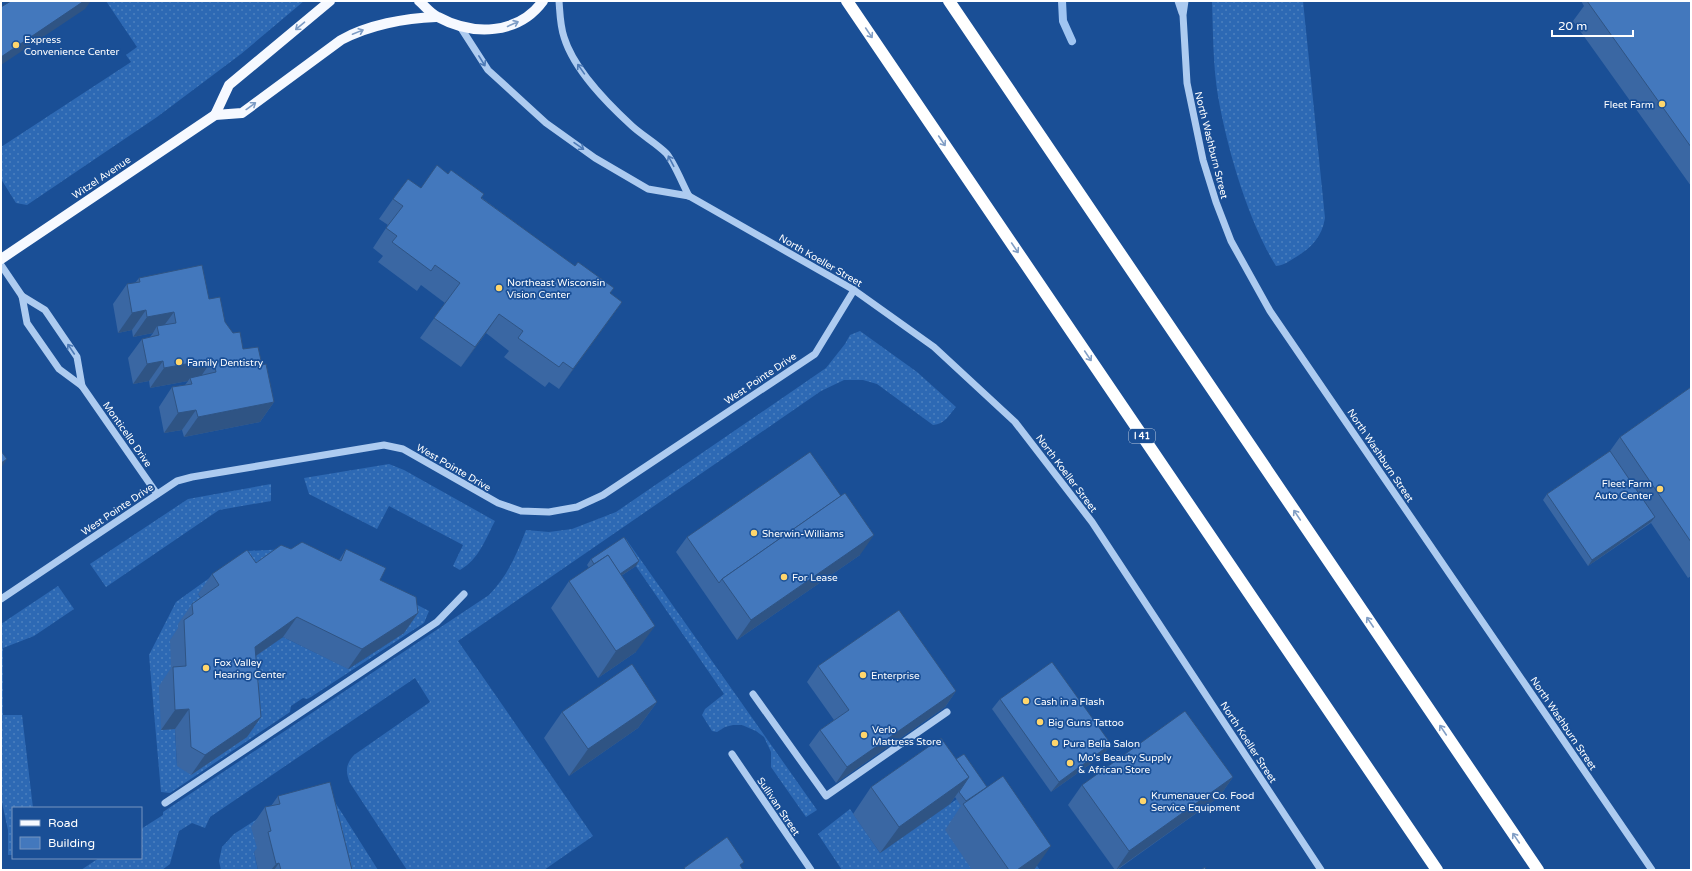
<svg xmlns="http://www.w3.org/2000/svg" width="1692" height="871" font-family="'Varela Round',sans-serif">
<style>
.grass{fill:url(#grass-dots);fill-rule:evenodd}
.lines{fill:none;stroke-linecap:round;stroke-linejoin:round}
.stream{stroke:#a0c5f2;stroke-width:8}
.minor{stroke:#adcbf0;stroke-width:7}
.major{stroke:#f6f9ff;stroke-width:10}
.highway{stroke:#fff;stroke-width:12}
.wall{fill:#3a67a3}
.shaded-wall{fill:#2f5484}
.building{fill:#4378bd;stroke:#2f5484}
.oneway{stroke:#7d9cc5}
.oneway2{stroke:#819ec5}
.oneway3{stroke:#4d7ab6}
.poi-dot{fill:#ffd66c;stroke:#1a4f96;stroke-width:1.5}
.labels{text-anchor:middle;stroke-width:3.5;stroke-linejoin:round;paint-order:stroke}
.shield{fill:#1a4f96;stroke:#bacae0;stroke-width:1}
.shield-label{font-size:9px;font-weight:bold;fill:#fff}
.poi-label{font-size:10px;fill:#fff;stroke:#1a4f96;text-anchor:start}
.street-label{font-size:10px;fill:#fff;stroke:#1a4f96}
</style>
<defs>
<pattern id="grass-dots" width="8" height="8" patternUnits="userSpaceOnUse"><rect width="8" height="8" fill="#2d69b4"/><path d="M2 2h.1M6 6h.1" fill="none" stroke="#4c80bf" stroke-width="1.8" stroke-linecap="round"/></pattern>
</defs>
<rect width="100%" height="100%" fill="#1a4f96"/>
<g class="grass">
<path d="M106,1H304L241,54L157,117L27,205L16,203L1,179V147L131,62L126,55L137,47Z"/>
<path d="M1212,1H1303L1325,218C1322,237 1311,248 1296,257C1289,261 1285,265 1276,266C1248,221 1227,148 1218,96C1213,66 1213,31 1212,1Z"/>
<path d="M860,331L917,372L956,407C949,415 945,424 933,425L877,384L863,380H844L821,391L458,641L593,836L544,870H407L350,783C345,771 346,764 354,755L430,702L415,678L210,817L205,828L192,823L179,831L170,864L162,870H81L99,858H141V829L163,815V812L489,595C507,577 517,554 526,530L549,532L572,529L616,512L826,368L845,344L850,335Z"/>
<path d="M389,464L404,470L495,521C485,540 479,559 460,570L453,566L463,545L389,506L377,529L309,494L304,478Z"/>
<path d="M271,484V501L219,510L106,587L90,564L188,499Z"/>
<path d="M626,539L817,810L806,817L771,767V752L764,737L756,731L742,725H733L725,727L717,732L712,731L702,715L705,709L724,694L620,543Z"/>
<path d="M307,548L429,611L424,623L311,697L307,699L303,698L291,706L290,712L170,793L161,792L149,655L176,602L247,551ZM198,594L402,617L404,633L349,669L283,637L241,666L177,766L175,729H161L172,686L179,634L205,605Z"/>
<path d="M58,586L74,609L34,636L3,648V715H22L33,808H13V855H8V830L1,798V624Z"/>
<path d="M302,790L333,799L378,870H333L257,851L254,852L258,870H221L219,861L222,847L234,834Z"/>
<path d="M984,792L1040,870H842L818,834L850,809L880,853L957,799Z"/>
</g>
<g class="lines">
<path class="stream" d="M1062,1L1063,21L1072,41"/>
<g class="minor">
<path d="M559,1C560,13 560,25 564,37C574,70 607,103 632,126C643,136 656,143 666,153C673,160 683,185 689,196"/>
<path d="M1178,1L1182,13"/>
<path d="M1185,1L1183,15L1187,83L1203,160L1216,202L1231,241L1270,311L1652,870"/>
<path d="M461,28L488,70L546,123L595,158L648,189L689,196L854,290L934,347L1015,422L1092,522L1321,870"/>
<path d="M1,265L22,296L27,323L59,369L82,386L157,494"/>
<path d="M22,296L45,310L77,357L82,386"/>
<path d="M1,599L177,481L192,477L384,445L403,449L498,503L521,511L549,512L577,507L603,495L815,354L854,290"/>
<path d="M753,694L826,796L947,712"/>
<path d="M732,754L811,870"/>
<path d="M165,803L437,622L464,594"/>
</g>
<g class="major">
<path d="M419,1C425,6 431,14 438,17C473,36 518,35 543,1"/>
<path d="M215,115L229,85L330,1"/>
<path d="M1,259L215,115L242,113L341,40C368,25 405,18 436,17"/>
</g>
<g class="highway">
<path d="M847,1L1437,870"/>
<path d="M949,1L1538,870"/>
</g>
</g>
<g class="wall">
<path d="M1581,1H1691V186L1573,21L1584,6Z"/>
<path d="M421,188L482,198L622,302L559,389L549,382L545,387L504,357L509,351L486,333L461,367L420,338L445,303L421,285L417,291L378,262L383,256L373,248L388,225L379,219L393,199Z"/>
<path d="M139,278L209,299L243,349L262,365L274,402L260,422L184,437L182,430L164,433L159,407L172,387L185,385L188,381L150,388L149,381L133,384L128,358L142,339L150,337L153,333L133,337L132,330L118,333L113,304L127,284L135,283Z"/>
<path d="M1691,387V576L1688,578L1651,523L1588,566L1543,500L1547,494L1610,451L1620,437Z"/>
<path d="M687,537L860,555L737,640L676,552Z"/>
<path d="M291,549L339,560L346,549L380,580L418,613L404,633L348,669L283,637L256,656L261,717L247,737L191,775L177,766L175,729L161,730L159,686L171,668L170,640L178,628V624L192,604L201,598L198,594L212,574L256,563Z"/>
<path d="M591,559L639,561L636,566L621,576L636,652L598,678L551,608L569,581L589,568L587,565Z"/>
<path d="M818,666L956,691L945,707L836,783L809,745L820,730L834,720L807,682Z"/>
<path d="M1000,699L1111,744L1103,755L1051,792L992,709Z"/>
<path d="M657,702L638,728L569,776L544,738L562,712Z"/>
<path d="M941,738L1034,870H972L945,830L961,806L955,797L950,804L880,853L853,814L871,787Z"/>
<path d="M1233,777L1219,797L1117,870H1115L1068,805L1082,785Z"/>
<path d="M278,796L352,870H258L254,852L257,848L251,827L265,807L271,806Z"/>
</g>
<g class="shaded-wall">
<path d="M84,1H91L85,9L1,65V57Z"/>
<path d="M622,302L608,322L559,389L573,369Z"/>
<path d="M146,310L132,330L118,333L132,313Z"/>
<path d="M174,312L160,331L157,326L153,333L133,337L147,317Z"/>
<path d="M499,314L486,333L461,367L475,347Z"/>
<path d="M213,359L199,379L190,378L188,381L150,388L164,368Z"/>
<path d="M163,361L149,381L133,384L147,364Z"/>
<path d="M274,402L260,422L184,437L198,417Z"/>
<path d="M196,410L182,430L164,433L178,413Z"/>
<path d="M7,459L1,468V463Z"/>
<path d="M1655,517L1651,522L1588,566L1592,560Z"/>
<path d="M874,535L860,555L737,640L751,620Z"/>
<path d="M639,561L636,566L602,588L606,583Z"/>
<path d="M418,613L404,633L348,669L362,649Z"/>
<path d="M297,617L283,637L241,666L255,647Z"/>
<path d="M655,626L636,652L598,678L616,651Z"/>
<path d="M956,691L945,707L836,783L847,767Z"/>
<path d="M657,702L638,728L569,776L588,749Z"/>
<path d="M189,709L175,729L161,730L175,710Z"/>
<path d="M261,717L247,737L191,775L205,755Z"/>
<path d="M1111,744L1103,755L1051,792L1059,782Z"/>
<path d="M969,777L950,804L880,853L899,827Z"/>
<path d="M1233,777L1219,797L1116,870L1129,851Z"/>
<path d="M1051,846L1034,870H1017Z"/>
<path d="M279,863L274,870H271L276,864Z"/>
</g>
<g class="building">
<path d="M11,1H84L1,57V7Z"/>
<path d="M1587,1H1691V147Z"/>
<path d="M437,165L448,174L451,170L484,194L481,198L575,266L578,262L614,288L610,293L622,302L573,369L563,362L559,367L518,338L523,331L499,314L475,347L434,318L460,283L435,265L431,271L392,242L397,236L386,228L403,206L393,199L408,179L421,188Z"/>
<path d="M202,265L209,299L220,297L225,322L233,333L240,332L243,349L258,347L262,365L266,364L274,402L198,417L196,410L178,413L172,387L192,384L190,378L216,372L213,359L164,368L163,361L147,364L142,339L159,335L157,326L176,323L174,312L147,317L146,310L132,313L127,284L140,282L139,278Z"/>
<path d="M1691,387V542L1620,437Z"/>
<path d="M1,451L7,459L1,463Z"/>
<path d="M1610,451L1655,517L1592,560L1547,494Z"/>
<path d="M810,452L841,496L722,579L719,583L687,537Z"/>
<path d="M845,493L874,535L751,620L722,579Z"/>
<path d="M624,537L639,561L620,574L608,555L594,564L591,559Z"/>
<path d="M302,542L341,561L346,549L386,568L380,580L416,597L418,613L362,649L297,617L255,647L261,717L205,755L191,747L189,709L175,710L173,667L186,666L184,620L193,614L192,604L219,585L212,574L247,550L256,563L281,545L291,549Z"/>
<path d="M608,555L655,626L616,651L569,581Z"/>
<path d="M899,610L956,691L847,767L820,730L849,710L818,666Z"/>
<path d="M1052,662L1111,744L1059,782L1000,699Z"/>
<path d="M632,664L657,702L588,749L562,712Z"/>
<path d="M1185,711L1233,777L1129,851L1082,785Z"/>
<path d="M941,738L969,777L899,827L871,787Z"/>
<path d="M964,754L987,787L966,801L959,792L969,777L956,759Z"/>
<path d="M1003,776L1051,846L1017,870H1009L963,804Z"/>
<path d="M330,782L352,870H281L279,863L276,864L268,832L271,831L265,807L280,804L278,796Z"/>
<path d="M727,837L744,862L740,865L743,870H686L684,868Z"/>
<path d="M1205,867L1206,870H1201Z"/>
</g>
<defs><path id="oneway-shaft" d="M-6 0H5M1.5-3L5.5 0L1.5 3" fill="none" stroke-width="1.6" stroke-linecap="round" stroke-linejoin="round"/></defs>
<g class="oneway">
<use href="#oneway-shaft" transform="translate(513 24) rotate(-24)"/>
<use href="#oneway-shaft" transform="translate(300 26) rotate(140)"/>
<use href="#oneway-shaft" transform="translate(358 32) rotate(-22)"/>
<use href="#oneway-shaft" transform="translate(251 106) rotate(-36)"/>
</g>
<g class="oneway2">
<use href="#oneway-shaft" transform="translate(869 33) rotate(56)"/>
<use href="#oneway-shaft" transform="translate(942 141) rotate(56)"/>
<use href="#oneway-shaft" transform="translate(1015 248) rotate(56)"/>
<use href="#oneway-shaft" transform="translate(1088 356) rotate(56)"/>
<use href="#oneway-shaft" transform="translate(1297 515) rotate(-124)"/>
<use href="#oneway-shaft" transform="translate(1370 622) rotate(-124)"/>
<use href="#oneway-shaft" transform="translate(1443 730) rotate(-124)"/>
<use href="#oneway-shaft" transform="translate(1516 838) rotate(-124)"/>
</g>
<g class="oneway3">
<use href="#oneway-shaft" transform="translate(482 61) rotate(58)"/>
<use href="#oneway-shaft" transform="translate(581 69) rotate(-125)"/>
<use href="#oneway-shaft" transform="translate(579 146) rotate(35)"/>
<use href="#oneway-shaft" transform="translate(671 161) rotate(-118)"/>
<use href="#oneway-shaft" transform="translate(71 349) rotate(-124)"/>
</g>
<g class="poi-dot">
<circle cx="16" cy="45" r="4"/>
<circle cx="1662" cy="104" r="4"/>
<circle cx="499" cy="288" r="4"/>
<circle cx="179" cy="362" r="4"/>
<circle cx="1660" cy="489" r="4"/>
<circle cx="754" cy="533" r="4"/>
<circle cx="784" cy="577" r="4"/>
<circle cx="206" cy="668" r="4"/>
<circle cx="863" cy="675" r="4"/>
<circle cx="1026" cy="701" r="4"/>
<circle cx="1040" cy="722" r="4"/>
<circle cx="864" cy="735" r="4"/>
<circle cx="1055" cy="743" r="4"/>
<circle cx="1070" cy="763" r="4"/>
<circle cx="1143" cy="801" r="4"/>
</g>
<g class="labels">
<rect class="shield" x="1129" y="429" width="26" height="14" rx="3"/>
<g class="shield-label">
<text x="1142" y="439">I 41</text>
</g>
<g class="poi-label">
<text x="24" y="43">Express<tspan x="24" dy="12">Convenience Center</tspan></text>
<text x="1654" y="108" text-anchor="end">Fleet Farm</text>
<text x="507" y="286">Northeast Wisconsin<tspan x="507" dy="12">Vision Center</tspan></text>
<text x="187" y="366">Family Dentistry</text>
<text x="1652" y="487" text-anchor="end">Fleet Farm<tspan x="1652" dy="12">Auto Center</tspan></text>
<text x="762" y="537">Sherwin-Williams</text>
<text x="792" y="581">For Lease</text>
<text x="214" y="666">Fox Valley<tspan x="214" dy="12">Hearing Center</tspan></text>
<text x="871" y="679">Enterprise</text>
<text x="1034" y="705">Cash in a Flash</text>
<text x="1048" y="726">Big Guns Tattoo</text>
<text x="872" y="733">Verlo<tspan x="872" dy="12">Mattress Store</tspan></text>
<text x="1063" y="747">Pura Bella Salon</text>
<text x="1078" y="761">Mo's Beauty Supply<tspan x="1078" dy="12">&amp; African Store</tspan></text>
<text x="1151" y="799">Krumenauer Co. Food<tspan x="1151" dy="12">Service Equipment</tspan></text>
</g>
<g class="street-label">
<text transform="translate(1212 145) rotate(76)" y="4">North Washburn Street</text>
<text transform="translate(101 177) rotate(-34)" y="4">Witzel Avenue</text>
<text transform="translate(821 260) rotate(30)" y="4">North Koeller Street</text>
<text transform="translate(760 378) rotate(-34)" y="4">West Pointe Drive</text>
<text transform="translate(128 434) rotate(55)" y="4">Monticello Drive</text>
<text transform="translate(1381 455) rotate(56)" y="4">North Washburn Street</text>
<text transform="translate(454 467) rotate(30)" y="4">West Pointe Drive</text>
<text transform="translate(1067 473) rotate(53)" y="4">North Koeller Street</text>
<text transform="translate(117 509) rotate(-34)" y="4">West Pointe Drive</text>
<text transform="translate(1564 723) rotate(56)" y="4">North Washburn Street</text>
<text transform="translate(1249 742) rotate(57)" y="4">North Koeller Street</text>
<text transform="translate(779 806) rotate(56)" y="4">Sullivan Street</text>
</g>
</g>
<rect width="1692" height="871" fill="none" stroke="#ffffff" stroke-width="4"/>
<rect x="12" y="807" width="130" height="52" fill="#1a4f96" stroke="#7695c0"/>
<rect x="20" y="820" width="20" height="6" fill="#f6f9ff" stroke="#7695c0"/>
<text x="48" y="827" font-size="12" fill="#ffffff">Road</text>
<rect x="20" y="837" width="20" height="12" fill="#4378bd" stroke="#7695c0"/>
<text x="48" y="847" font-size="12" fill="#ffffff">Building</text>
<path d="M1552 30v6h81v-6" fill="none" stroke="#ffffff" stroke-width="2"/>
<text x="1558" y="30" font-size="12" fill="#ffffff" stroke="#1a4f96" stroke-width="3" paint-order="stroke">20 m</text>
</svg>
